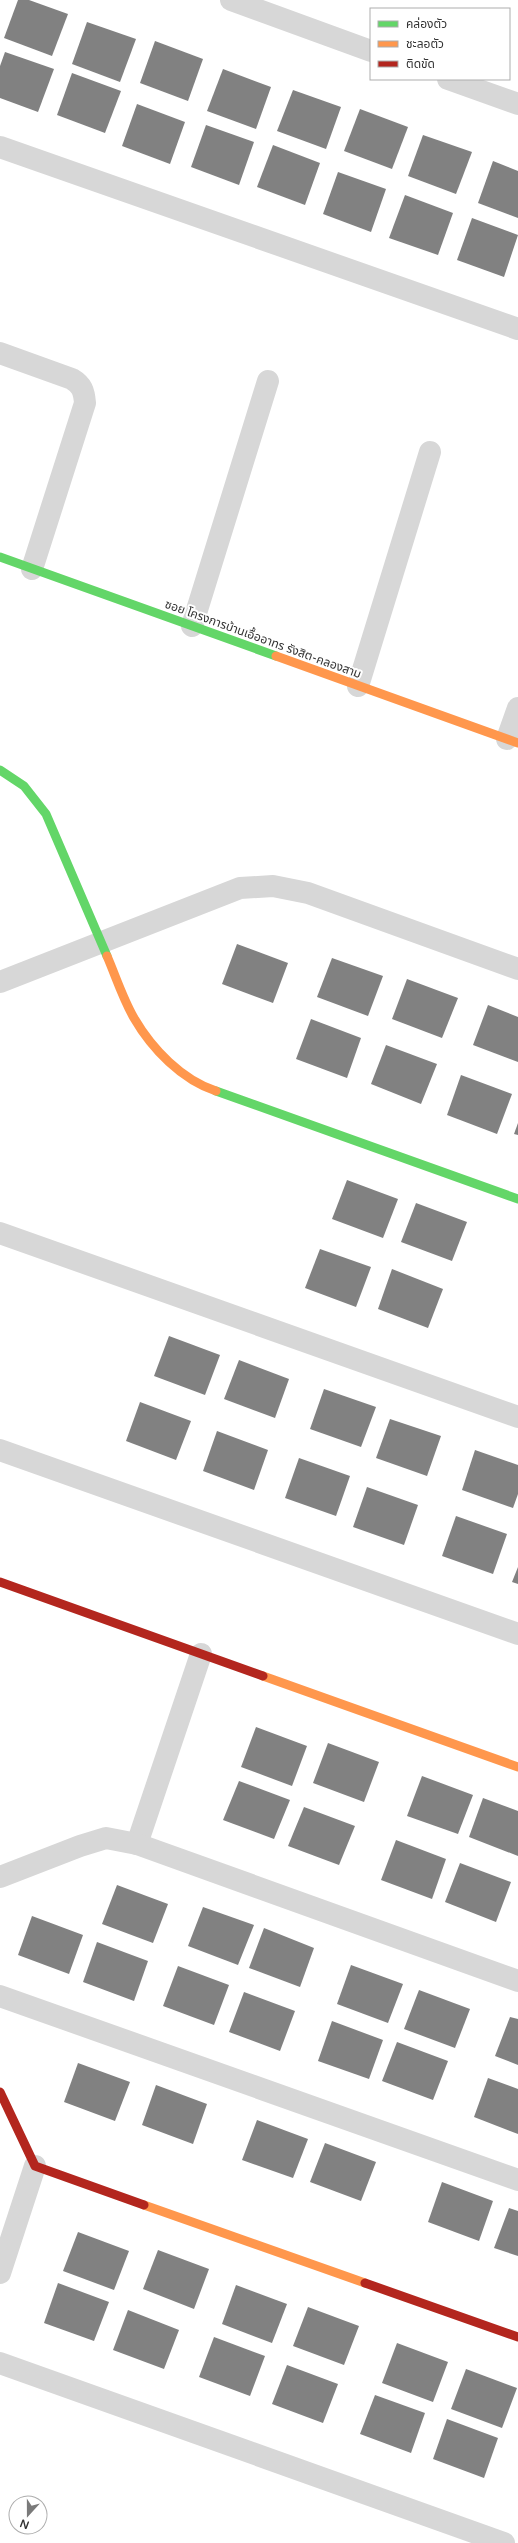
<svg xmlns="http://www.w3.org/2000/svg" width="518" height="2543" font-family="'Varela Round','Noto Sans Thai',sans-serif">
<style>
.building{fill:#818181}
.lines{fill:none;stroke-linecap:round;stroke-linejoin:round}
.street{stroke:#d7d7d7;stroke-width:22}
.fast{stroke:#63d668;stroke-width:9}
.slow{stroke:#ff974d;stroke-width:9}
.jam{stroke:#b3261e;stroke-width:9}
.labels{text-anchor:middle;stroke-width:4;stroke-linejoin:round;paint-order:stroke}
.street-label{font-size:12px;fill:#333;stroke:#fff}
</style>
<rect width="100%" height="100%" fill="#fff"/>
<g class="building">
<path d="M18,0H29L68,14L52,56L4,38Z"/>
<path d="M87,22L136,39L120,82L72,64Z"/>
<path d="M155,41L203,59L188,101L140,83Z"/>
<path d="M5,52L54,69L38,112L0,98V66Z"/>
<path d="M223,69L271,87L256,129L207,111Z"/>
<path d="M72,73L121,91L105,133L57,115Z"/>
<path d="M293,90L341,107L326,149L277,131Z"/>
<path d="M137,104L185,122L170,164L122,146Z"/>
<path d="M360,109L408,127L392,169L344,151Z"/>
<path d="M206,125L254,142L239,185L191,167Z"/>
<path d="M423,135L472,152L456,194L408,176Z"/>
<path d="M273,145L320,163L305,205L257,187Z"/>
<path d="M493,161L518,171V218L478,203Z"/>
<path d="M338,172L386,189L371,232L323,214Z"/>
<path d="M405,195L453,213L438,255L389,238Z"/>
<path d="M472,218L518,235L504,277L457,260Z"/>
<path d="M237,944L288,963L273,1003L222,984Z"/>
<path d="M332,958L383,976L368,1016L317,997Z"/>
<path d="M407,979L458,998L442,1038L392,1019Z"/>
<path d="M488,1005L518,1017V1062L473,1045Z"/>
<path d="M311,1019L361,1038L347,1078L296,1059Z"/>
<path d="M386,1045L437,1064L421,1104L371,1084Z"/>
<path d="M461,1075L512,1094L497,1134L447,1115Z"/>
<path d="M518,1123V1135L514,1134Z"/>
<path d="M347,1180L398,1199L383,1238L332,1219Z"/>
<path d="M416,1203L467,1222L452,1261L401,1242Z"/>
<path d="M320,1249L371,1267L356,1307L305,1288Z"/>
<path d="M392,1269L443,1289L428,1328L378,1309Z"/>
<path d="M169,1336L220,1355L205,1395L154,1376Z"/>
<path d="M239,1360L289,1379L275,1418L224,1399Z"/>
<path d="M324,1389L376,1407L361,1447L310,1429Z"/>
<path d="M140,1402L191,1421L176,1460L126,1441Z"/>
<path d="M390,1419L441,1436L427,1476L376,1458Z"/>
<path d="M217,1431L268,1450L254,1490L203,1471Z"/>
<path d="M475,1450L518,1465V1494L513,1508L462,1490Z"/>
<path d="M299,1458L350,1476L336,1516L285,1498Z"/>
<path d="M367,1487L418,1505L404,1545L353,1527Z"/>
<path d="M456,1516L507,1534L493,1574L442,1556Z"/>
<path d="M518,1567V1584L512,1582Z"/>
<path d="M256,1727L307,1746L292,1786L241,1767Z"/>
<path d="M328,1743L379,1762L364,1802L313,1783Z"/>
<path d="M422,1776L473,1795L458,1834L407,1816Z"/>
<path d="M239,1781L290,1800L274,1839L223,1820Z"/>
<path d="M483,1798L518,1811V1856L469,1837Z"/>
<path d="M304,1807L355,1826L339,1865L288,1846Z"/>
<path d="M396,1840L446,1859L432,1899L381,1880Z"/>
<path d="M460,1863L511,1882L496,1922L445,1902Z"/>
<path d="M117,1885L168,1904L153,1943L102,1924Z"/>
<path d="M203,1907L254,1925L238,1965L188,1946Z"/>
<path d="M32,1916L83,1935L69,1974L18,1955Z"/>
<path d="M264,1928L314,1948L300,1987L249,1968Z"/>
<path d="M97,1942L148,1961L134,2001L83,1982Z"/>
<path d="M351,1965L403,1984L388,2023L337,2004Z"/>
<path d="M178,1966L229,1985L214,2025L163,2006Z"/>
<path d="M419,1990L470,2009L455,2048L404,2029Z"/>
<path d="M244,1992L295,2011L280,2051L229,2032Z"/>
<path d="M510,2017L518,2019V2065L495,2056Z"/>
<path d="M332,2021L383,2040L369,2079L318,2061Z"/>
<path d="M397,2042L448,2061L433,2100L382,2081Z"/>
<path d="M78,2063L130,2082L115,2121L64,2102Z"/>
<path d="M488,2078L518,2089V2134L474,2117Z"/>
<path d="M156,2085L207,2104L193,2144L142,2125Z"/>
<path d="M257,2120L308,2139L293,2178L242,2160Z"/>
<path d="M325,2143L376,2162L361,2201L310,2182Z"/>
<path d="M442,2182L493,2201L479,2241L428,2222Z"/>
<path d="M509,2208L518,2211V2256L494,2248Z"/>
<path d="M78,2232L129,2251L114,2290L63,2271Z"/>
<path d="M158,2250L209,2269L194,2309L143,2289Z"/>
<path d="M58,2283L109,2302L94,2341L44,2323Z"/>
<path d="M236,2285L287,2304L272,2343L222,2324Z"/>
<path d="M308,2307L359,2326L344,2365L293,2346Z"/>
<path d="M128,2310L179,2330L164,2369L113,2350Z"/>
<path d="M214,2337L265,2356L250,2396L199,2377Z"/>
<path d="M397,2343L448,2362L433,2402L382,2383Z"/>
<path d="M287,2365L338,2384L323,2423L272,2404Z"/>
<path d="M466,2369L517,2388L502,2428L451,2409Z"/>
<path d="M375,2395L425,2413L411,2453L360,2434Z"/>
<path d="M447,2419L498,2438L484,2478L433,2459Z"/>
</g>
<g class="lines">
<g class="street">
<path d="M231,0L371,51"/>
<path d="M448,79L518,104"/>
<path d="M0,147L518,329"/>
<path d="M0,353L72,379C82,385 84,391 85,403L32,569"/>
<path d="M192,626L268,381"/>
<path d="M358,686L430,452"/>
<path d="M507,739L518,708"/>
<path d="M0,982L240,888L273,886L308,893L518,969"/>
<path d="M0,1233L518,1417"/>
<path d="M0,1450L518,1634"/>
<path d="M137,1844L201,1654"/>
<path d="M0,1877L80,1846L106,1838L137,1844L518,1981"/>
<path d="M0,1996L518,2180"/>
<path d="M0,2273L35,2166"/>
<path d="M0,2363L504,2543"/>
</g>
<g class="fast">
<path d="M0,557L276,656"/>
<path d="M0,770L24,786L46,814L107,956"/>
<path d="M216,1091L518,1199"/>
</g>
<g class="slow">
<path d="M276,656L518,743"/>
<path d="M107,956C116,977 123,999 134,1018C152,1049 182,1080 216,1091"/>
<path d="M263,1676L518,1767"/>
<path d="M144,2205L365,2283"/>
</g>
<g class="jam">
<path d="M0,1582L263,1676"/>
<path d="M0,2092L35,2166L144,2205"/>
<path d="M365,2283L518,2337"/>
</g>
</g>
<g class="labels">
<g class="street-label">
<text transform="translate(263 639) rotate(20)" y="4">ซอย โครงการบ้านเอื้ออาทร รังสิต-คลองสาม</text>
</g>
</g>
<rect x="370" y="8" width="140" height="72" fill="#ffffff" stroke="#adadad"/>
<rect x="378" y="21" width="20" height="6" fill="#63d668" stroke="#adadad"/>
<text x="406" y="28" font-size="12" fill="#333333">คล่องตัว</text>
<rect x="378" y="41" width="20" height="6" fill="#ff974d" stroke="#adadad"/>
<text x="406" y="48" font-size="12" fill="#333333">ชะลอตัว</text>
<rect x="378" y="61" width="20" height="6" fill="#b3261e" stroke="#adadad"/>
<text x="406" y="68" font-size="12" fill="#333333">ติดขัด</text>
<g transform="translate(28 2515) rotate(201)"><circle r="19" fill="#ffffff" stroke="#adadad"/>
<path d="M0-3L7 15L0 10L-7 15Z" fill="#7a7a7a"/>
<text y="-6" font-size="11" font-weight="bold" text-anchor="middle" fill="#333333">N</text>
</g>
</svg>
